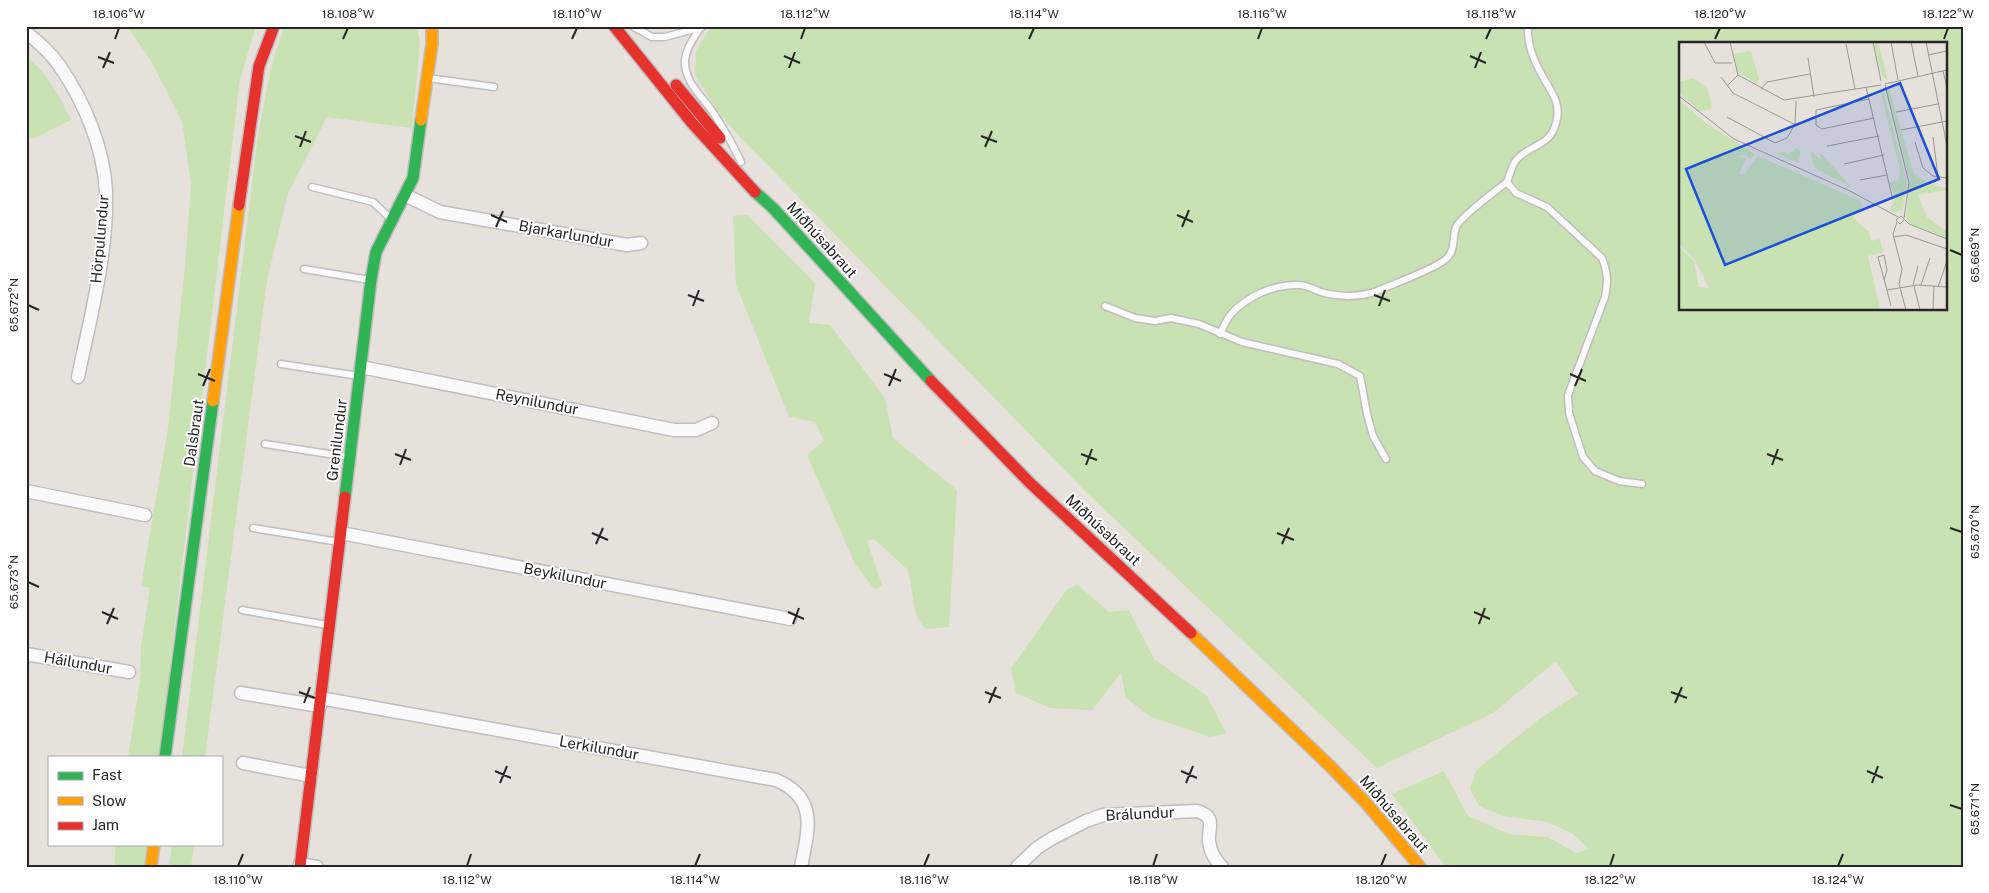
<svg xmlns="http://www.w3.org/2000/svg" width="1989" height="893" font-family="'Public Sans',sans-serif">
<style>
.green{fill:#c9e2b3;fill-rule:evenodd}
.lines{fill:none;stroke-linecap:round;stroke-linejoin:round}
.lane-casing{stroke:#bfbdbd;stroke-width:9}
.street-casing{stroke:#bfbdbd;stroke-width:15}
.fast-casing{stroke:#bfbdbd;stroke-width:14}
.slow-casing{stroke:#bfbdbd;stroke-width:14}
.jam-casing{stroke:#bfbdbd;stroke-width:14}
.lane{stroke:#fbfafa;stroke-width:6}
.street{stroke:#fbfafa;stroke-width:12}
.fast{stroke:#30b455;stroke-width:11}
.slow{stroke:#ff9f0a;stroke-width:11}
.jam{stroke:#e5322d;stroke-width:11}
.ticks{fill:none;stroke:#262626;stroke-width:2}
.labels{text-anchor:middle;stroke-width:4;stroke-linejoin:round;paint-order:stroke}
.street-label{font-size:15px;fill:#262626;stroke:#fff}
.inset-road{fill:none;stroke:#999693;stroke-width:1}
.view{fill:#1d4ed8;fill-opacity:0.15;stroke:#1d4ed8;stroke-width:2.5}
.inset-edge{fill:none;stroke:#262626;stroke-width:2.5}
.neatline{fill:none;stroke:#262626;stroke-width:2}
.ticks-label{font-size:12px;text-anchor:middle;fill:#262626}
</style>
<rect width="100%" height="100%" fill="#e6e1db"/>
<g class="green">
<path d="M127,26H256L240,79L159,757H128L140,681L141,647L150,588L141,586L168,428L185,266L191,184L182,121L151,61Z"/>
<path d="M284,26H413L418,32L420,42L412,128L327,117L288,194L267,280L205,757H182L258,135L270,72Z"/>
<path d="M711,26H1963V867H1446L1392,794L1444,771L1468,816L1509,834L1548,837L1576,853L1589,849L1573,834L1548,822L1504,816L1479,806L1470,789L1476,770L1542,717L1578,694L1556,661L1493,713L1377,768L1084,490L741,138L718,112L695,75L696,51ZM1680,44H1945V309H1680Z"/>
<path d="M26,56C48,74 59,95 71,120L32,139L26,133Z"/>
<path d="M747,215L815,283L809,323L830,325L885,398L893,438L957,490L949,627L925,629L916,615L908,570L874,539L867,541L882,585L875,590L855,564L807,455L824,441L815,422L789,417L736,285L733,216Z"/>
<path d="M1078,585L1109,612L1129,610L1154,659L1207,696L1226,733L1210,737L1151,717L1126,698L1121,673L1092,710L1050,708L1016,693L1011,669L1067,589Z"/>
<path d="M116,844H148L145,867H114Z"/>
<path d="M172,844H194L191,867H169Z"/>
</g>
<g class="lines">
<defs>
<g id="lane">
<path d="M632,26L652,37H665L702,27"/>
<path d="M1528,26C1527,45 1534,61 1543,77C1551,92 1562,104 1556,123C1550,146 1532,144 1518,158C1512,163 1510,175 1507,182L1516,193L1547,207L1602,258C1608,273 1608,283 1605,297L1568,395L1569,413L1583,457L1595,471L1619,481L1642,484"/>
<path d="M700,28C694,38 686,48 685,60C684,83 703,96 714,114C724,129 733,145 741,162"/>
<path d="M428,78L494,87"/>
<path d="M312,187L373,202L392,220"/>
<path d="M304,269L370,280"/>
<path d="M1105,306L1135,318L1155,321L1171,318L1199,324L1242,342L1338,364L1360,376L1367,414L1373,436L1386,459"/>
<path d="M1220,334C1223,328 1226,320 1231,314C1247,296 1275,284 1299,285C1308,285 1316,291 1324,293C1341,297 1361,297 1377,291C1391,285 1437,268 1446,259C1456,251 1452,237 1456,227C1461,216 1496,191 1507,182"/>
<path d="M281,364L359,376"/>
<path d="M265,444L348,457"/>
<path d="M253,528L339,542"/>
<path d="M242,610L327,625"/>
</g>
<g id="street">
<path d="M26,32C38,42 50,52 59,65C84,101 104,148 106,192C108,252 90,319 78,377"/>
<path d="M405,195L440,212L627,245L641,243"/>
<path d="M361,367L674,430H696L712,423"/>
<path d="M26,491L145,515"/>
<path d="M341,533L790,619"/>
<path d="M26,654L129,672"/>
<path d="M241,693L320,706"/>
<path d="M320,698L776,780C819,798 808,830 801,867"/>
<path d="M243,763L311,776"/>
<path d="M300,864L317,867"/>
<path d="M1017,867L1037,848L1051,839L1086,821L1103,815L1197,811C1217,817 1208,827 1209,841C1210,852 1215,859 1222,867"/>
</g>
<g id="fast">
<path d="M755,192L773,208L931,381"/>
<path d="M345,497L371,280L376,252L413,178L421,120"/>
<path d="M165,757L213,401"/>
</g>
<g id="slow">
<path d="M421,120L432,44V26"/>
<path d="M213,401L239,205"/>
<path d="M1191,633L1331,767L1366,803L1420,867"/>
<path d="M151,867L154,844"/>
</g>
<g id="jam">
<path d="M614,26L692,123L755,192"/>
<path d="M676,85L720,138"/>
<path d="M239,205L259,66L274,26"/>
<path d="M931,381L1030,483L1191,633"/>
<path d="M300,867L345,497"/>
</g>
</defs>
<use href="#lane" class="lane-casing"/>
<use href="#street" class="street-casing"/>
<use href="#fast" class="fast-casing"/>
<use href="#slow" class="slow-casing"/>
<use href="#jam" class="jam-casing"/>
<use href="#lane" class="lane"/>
<use href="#street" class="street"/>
<use href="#fast" class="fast"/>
<use href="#slow" class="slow"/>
<use href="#jam" class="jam"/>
</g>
<path class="ticks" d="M115,39L119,28M343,39L348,28M572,39L577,28M801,39L805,28M1029,39L1034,28M1258,39L1262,28M1486,39L1491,28M1715,39L1720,28M1944,39L1948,28M784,56L800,63M1470,56L1486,63M98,57L114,63M103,68L110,52M789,68L795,52M1475,68L1481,52M295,136L311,142M981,136L997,142M300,147L306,131M985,147L992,131M491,215L507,222M1177,215L1193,222M496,227L503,211M1182,227L1189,210M1950,250L1962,255M688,295L704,301M1374,295L1390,301M28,305L39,310M693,306L699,290M1379,306L1385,290M198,374L215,381M884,374L901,381M1570,374L1586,381M203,386L210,369M889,386L896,369M1575,386L1582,369M395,454L411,460M1081,454L1097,460M1767,454L1783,460M400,465L406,449M1086,465L1092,449M1772,465L1778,449M1950,528L1962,532M592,533L608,540M1277,533L1294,540M596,544L603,528M1282,544L1289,528M28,582L39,587M102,612L118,619M788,612L804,619M1474,612L1490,619M107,624L114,608M793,624L799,608M1479,624L1485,608M299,692L315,698M985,692L1001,698M1671,692L1687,698M304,703L310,687M989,703L996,687M1675,703L1682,687M495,771L511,778M1181,771L1197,778M1867,771L1883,778M500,783L507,766M1186,783L1193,766M1872,783L1878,766M1950,805L1962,809M238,866L243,854M467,866L471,854M695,866L700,854M924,866L929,854M1153,866L1157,854M1381,866L1386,854M1610,866L1614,854M1838,866L1843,854"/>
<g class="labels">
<g class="street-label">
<text transform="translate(566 234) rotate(10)" y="5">Bjarkarlundur</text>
<text transform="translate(100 239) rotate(-85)" y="5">Hörpulundur</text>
<text transform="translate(822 240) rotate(48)" y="5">Miðhúsabraut</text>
<text transform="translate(537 402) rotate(11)" y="5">Reynilundur</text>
<text transform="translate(194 433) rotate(-82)" y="5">Dalsbraut</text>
<text transform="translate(337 440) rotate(-83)" y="5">Grenilundur</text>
<text transform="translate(1103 530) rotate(43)" y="5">Miðhúsabraut</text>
<text transform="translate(565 576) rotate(11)" y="5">Beykilundur</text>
<text transform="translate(78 663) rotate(10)" y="5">Háilundur</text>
<text transform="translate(599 748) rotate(10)" y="5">Lerkilundur</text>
<text transform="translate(1140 814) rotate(-3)" y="5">Brálundur</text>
<text transform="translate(1394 814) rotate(49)" y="5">Miðhúsabraut</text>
</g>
</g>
<g transform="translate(1679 42)">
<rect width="268" height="268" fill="#e6e1db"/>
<path d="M194,0H199L209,38L203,34ZM72,9L80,37L77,42L58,29L54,12ZM14,36L29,47L33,67L20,69L1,51L0,40ZM210,47L235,132L253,143L267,146V148L239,153L248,175L267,189V196L232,182L227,176L231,139L207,48ZM204,48L228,141L224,168L216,170L211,168L216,154L210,141L220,138L221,128L201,49ZM0,58L28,82L76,112L71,117L67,113L53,114L68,116L60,131L64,133L79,114L182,159L183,165L174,176L190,190L192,199L201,197L204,210L189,214L201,267H0V205L15,219L20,245L30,246L16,218L0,202ZM117,106L122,109L119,121L96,111L105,110L110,113ZM133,109L138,115L143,117L140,112L144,113L172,145L136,126L131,110Z" fill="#c9e2b3"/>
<path class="inset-road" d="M25,0L36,21H53M51,0L59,33L105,58L202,43M194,0L202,39M212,0L219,38M232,0L239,34M247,0L268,104M167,2L176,47M249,13L268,9M129,16L135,55M264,29L268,46M42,35L54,51L115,82M206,42L268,28M206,43L230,141L225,176M48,44L59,33M187,45L213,154M82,47L88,40L131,32M0,54L55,97L173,150L219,175M190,57L137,68V83L143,87L195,76M217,70L259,62M48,75L96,101L108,96L116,82L117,59M222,88L268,79M254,95L259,135M236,100L244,126L254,134L268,136M148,104L200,94M165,122L205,113M181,138L208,133M225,178L221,182L217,178L222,174L230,182L268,197M218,180L214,192L223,227L220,242L227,268M215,195L227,193L268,207M205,238L208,228L205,213L199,215L208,248L212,264M234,243L239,224M242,243L251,216M235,244L241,268M259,245L268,219M208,248L238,243L268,245M254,268L255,244"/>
<path class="view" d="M221,41L260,137L46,223L7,127Z"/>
<rect width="268" height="268" class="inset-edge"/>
</g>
<rect width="1989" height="893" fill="none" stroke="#ffffff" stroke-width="55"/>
<rect x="48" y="756" width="175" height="90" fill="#ffffff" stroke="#a8a8a8"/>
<rect x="58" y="772" width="25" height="8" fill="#30b455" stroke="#a8a8a8"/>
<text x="92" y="780" font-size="15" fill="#262626">Fast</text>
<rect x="58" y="797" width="25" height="8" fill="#ff9f0a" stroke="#a8a8a8"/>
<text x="92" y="806" font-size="15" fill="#262626">Slow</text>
<rect x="58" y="822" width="25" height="8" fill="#e5322d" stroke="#a8a8a8"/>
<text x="92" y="830" font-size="15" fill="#262626">Jam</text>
<rect x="28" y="28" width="1934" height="838" class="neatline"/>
<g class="ticks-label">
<text x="119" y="18">18.106°W</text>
<text x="348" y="18">18.108°W</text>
<text x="577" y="18">18.110°W</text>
<text x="805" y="18">18.112°W</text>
<text x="1034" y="18">18.114°W</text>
<text x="1262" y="18">18.116°W</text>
<text x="1491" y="18">18.118°W</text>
<text x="1720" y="18">18.120°W</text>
<text x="1948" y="18">18.122°W</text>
<text transform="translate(1975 255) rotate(-90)" y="4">65.669°N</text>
<text transform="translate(14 305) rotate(-90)" y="4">65.672°N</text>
<text transform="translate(1975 532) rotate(-90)" y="4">65.670°N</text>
<text transform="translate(14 582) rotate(-90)" y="4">65.673°N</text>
<text transform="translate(1975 809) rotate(-90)" y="4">65.671°N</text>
<text x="238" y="884">18.110°W</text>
<text x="467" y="884">18.112°W</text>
<text x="695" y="884">18.114°W</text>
<text x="924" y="884">18.116°W</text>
<text x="1153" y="884">18.118°W</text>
<text x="1381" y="884">18.120°W</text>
<text x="1610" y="884">18.122°W</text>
<text x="1838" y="884">18.124°W</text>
</g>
</svg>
